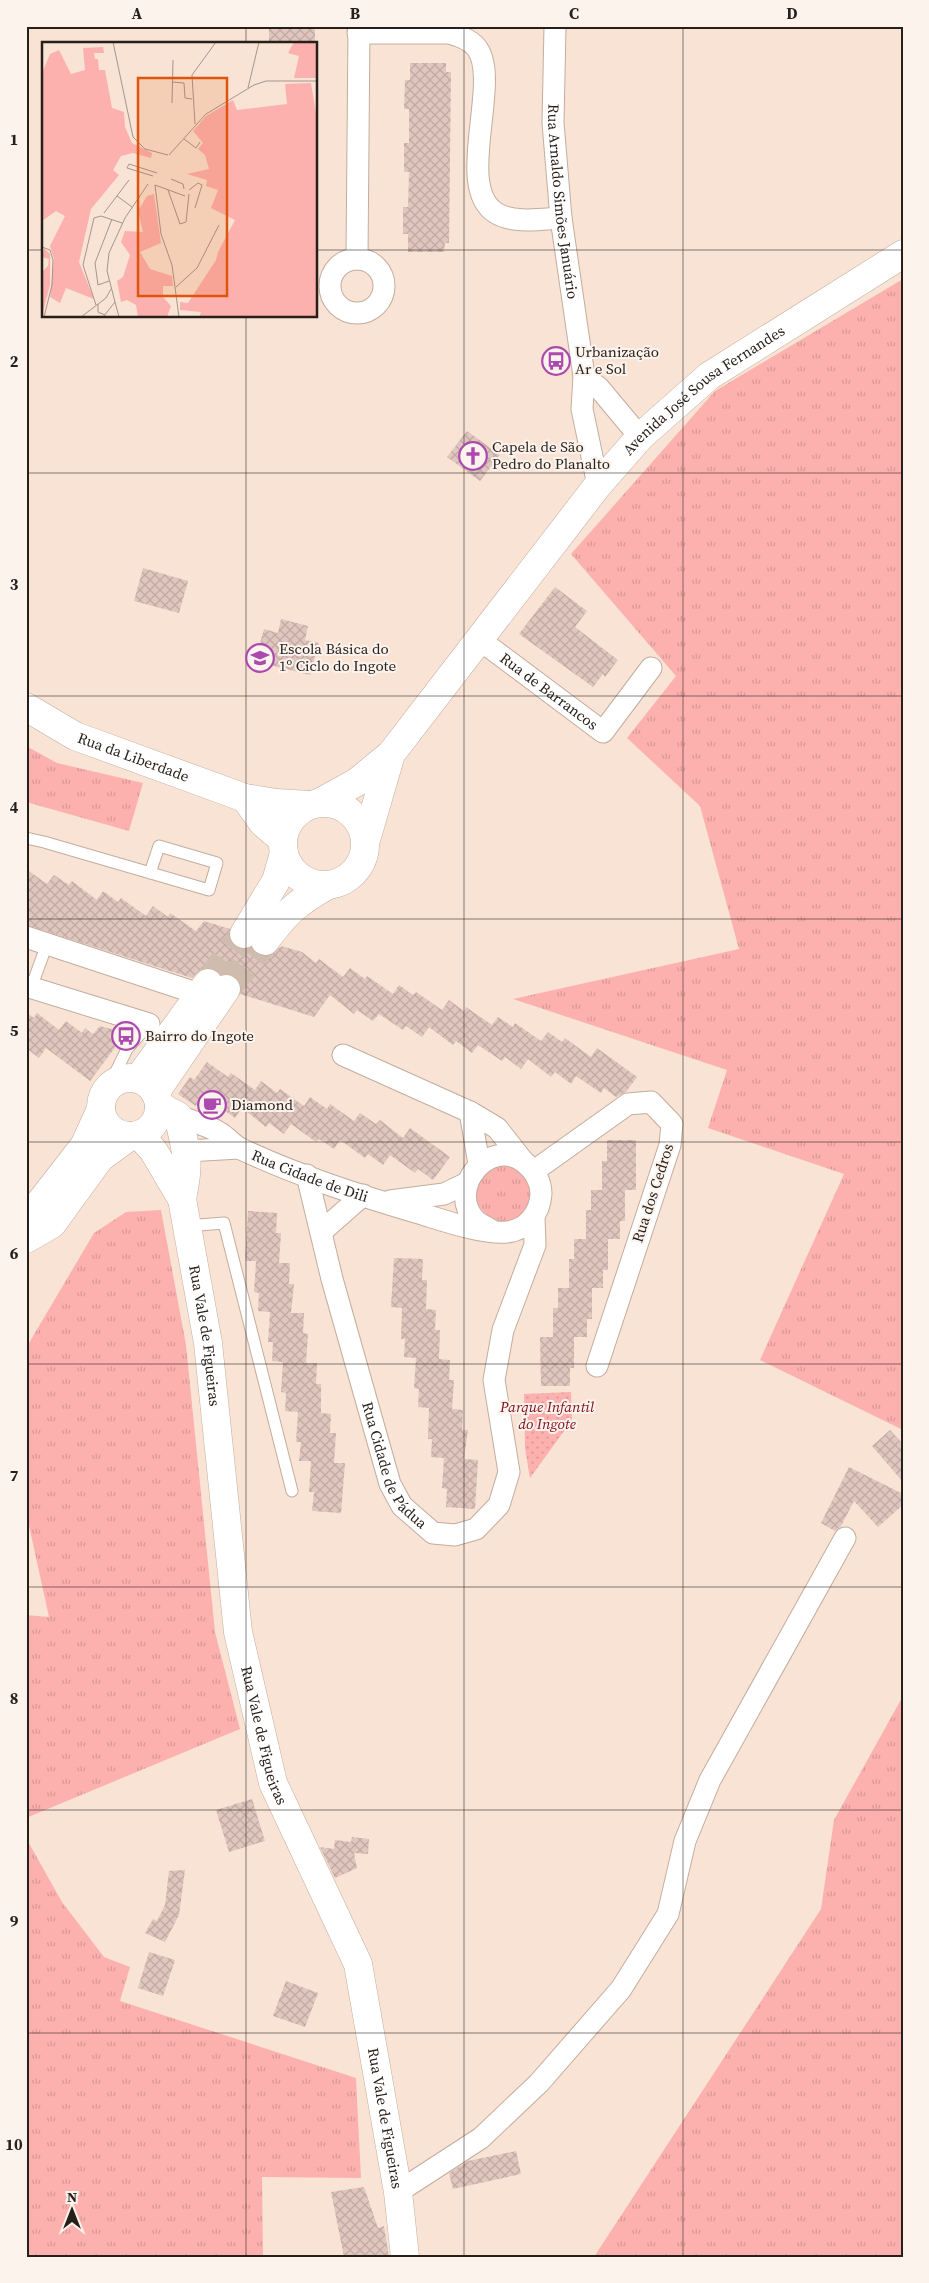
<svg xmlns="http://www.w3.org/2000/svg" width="929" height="2283" font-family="'Source Serif 4',serif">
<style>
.grass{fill:url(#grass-tufts)}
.park{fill:url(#park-dots)}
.building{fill:url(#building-cross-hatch)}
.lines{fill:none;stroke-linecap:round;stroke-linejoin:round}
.secondary-tunnel{stroke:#cfbcaf;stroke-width:28;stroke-dasharray:28 14;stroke-linecap:butt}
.lane-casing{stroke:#c2ad9e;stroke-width:13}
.street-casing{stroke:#c2ad9e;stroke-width:23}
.secondary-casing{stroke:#c2ad9e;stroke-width:29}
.lane{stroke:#fff;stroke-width:11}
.street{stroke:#fff;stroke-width:21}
.secondary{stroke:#fff;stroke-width:28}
.grid{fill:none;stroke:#271f1a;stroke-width:1;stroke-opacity:0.55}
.labels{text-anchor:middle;stroke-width:4;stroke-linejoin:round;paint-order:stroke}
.street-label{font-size:15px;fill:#271f1a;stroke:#fcf3ed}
.poi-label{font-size:15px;fill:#271f1a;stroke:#fcf3ed;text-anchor:start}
.park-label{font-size:15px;font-style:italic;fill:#801320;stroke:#fcf3ed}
.inset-road{fill:none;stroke:#a5958a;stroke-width:1}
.view{fill:#de560d;fill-opacity:0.15;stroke:#de560d;stroke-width:2.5}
.inset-edge{fill:none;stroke:#271f1a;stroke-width:2.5}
.neatline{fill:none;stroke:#271f1a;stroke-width:2}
.grid-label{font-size:16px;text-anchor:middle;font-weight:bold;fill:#271f1a}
</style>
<defs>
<pattern id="grass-tufts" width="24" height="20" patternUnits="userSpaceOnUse" patternTransform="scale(1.25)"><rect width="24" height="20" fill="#fcb1ae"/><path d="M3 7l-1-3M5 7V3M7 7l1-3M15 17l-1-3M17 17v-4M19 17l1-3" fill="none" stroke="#d89895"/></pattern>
<pattern id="park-dots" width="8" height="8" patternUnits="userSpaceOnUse" patternTransform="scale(1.25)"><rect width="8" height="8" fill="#fcb1ae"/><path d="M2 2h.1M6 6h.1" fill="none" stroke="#d89895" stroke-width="1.8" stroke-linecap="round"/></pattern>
<pattern id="building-cross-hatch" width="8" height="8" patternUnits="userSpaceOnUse" patternTransform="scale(1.25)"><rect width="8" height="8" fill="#e0c6be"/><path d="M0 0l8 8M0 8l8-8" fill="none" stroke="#c0aaa3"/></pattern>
</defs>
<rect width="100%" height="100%" fill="#f9e3d4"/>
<g class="grass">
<path d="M903,279V1430L760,1360L844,1174L708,1128L727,1070L513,999L739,949L700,806L627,738L676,676L571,554L715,391Z"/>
<path d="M26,746L57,763L143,783L129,831L26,802Z"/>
<path d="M500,1163L525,1171L533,1197C530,1202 527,1210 523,1214C500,1237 462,1203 478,1178C482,1172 493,1167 500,1163Z"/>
<path d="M161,1210L186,1345L215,1632L240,1729L26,1818V1615L49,1617L26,1512V1348L94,1233L126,1212Z"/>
<path d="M903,1696V2257H594L821,1909L834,1820Z"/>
<path d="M26,1838L62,1902L104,1957L130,1967L120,2001L356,2078L361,2178L262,2177L263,2257H26Z"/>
</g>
<path class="park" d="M571,1392L572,1420L530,1478L525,1448L524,1394Z"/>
<g class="building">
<rect x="269" y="26" width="46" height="18"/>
<path d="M410,63H446V72H451L449,243H445L444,252H408V234H403V207H408L409,172H404V143H409V109H404L405,80H410Z"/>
<path d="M467,431L500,455L480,481L447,457Z"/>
<path d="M143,568L188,581L179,613L134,601Z"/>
<path d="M555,587L587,611L575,627L618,660L605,677L603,674L593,687L519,634Z"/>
<path d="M281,619L308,626L305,640L319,643L310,675L255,661L264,629L278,633Z"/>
<path d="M26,869L47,884L54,875L69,885L72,881L97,900L103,891L118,902L121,898L146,916L153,906L168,917L170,913L196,931L204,921L230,929V941L236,947L243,950L251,948L256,954L262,956L271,955L281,946L302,952L316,963L319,959L343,977L350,968L365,979L367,976L393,994L399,985L413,995L416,992L442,1010L449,1000L464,1011L466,1007L492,1025L498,1017L513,1027L515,1023L541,1041L548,1032L562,1042L565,1038L591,1057L597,1048L637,1077L626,1092L616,1097L604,1088L601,1093L576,1076L571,1084L555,1072L551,1077L528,1059L521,1069L505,1057L502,1061L478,1045L472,1053L456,1041L453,1045L429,1027L422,1037L406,1026L403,1030L379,1014L373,1021L357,1010L354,1014L330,995L314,1017L240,994V983L235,976L228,974L221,975L210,968L201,969L192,978L26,925Z"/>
<path d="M26,1012L34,1018L37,1013L59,1030L66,1021L82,1033L85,1028L93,1034L100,1026L126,1033L90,1081L46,1048L39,1058L26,1048Z"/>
<path d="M207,1062L228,1077L231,1073L255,1090L261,1081L277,1093L280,1089L304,1106L310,1097L327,1109L330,1104L354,1121L360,1113L376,1124L380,1120L403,1138L410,1128L450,1157L433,1180L418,1169L415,1173L390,1155L383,1165L368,1154L365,1158L340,1140L334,1149L319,1139L316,1142L291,1124L284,1134L269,1123L266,1127L242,1108L235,1118L220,1107L217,1111L200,1099L196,1106L178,1094L190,1077L194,1080Z"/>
<path d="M607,1140H636V1190H625V1221H620V1239H608V1270H603V1288H592V1319H587V1337H574V1368H570V1386H541L540,1337H553V1308H558V1288H569V1259H574V1239H586V1210H591V1190H602V1161H607Z"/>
<path d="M248,1211L277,1213L276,1233H281L279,1263H290L289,1284H294L291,1313H304L303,1333L308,1334L306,1363H317L316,1384H321V1413L331,1414L330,1433H336L334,1463H345L341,1513L312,1511L314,1492H309L311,1461H299L301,1442H296L298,1412L285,1411L286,1393L281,1392L283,1362L272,1361L273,1342H268L270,1312L258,1311L259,1293L254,1292L256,1261H245Z"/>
<path d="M394,1258L423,1259L422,1280H427L426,1309L436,1310L435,1330H440L439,1359L450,1360L449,1380H454L452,1409L463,1410L462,1430H468L464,1459L478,1460L475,1509L446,1507L447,1489L442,1488L444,1458L431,1457L432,1439H428L429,1408L418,1407L419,1389L414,1388L416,1358L404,1357L405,1339H401L402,1308L391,1307Z"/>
<path d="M890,1430L903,1444V1482L872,1446Z"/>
<path d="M849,1467L903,1494V1505L878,1527L854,1501L841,1526L835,1531L821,1523Z"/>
<path d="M252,1799L265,1841L229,1852L216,1810Z"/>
<path d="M352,1837L369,1839L368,1854L354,1853L357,1868L335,1878L320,1847L334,1849L335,1840L351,1842Z"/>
<path d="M185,1870L179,1915L165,1942L145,1933L153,1919L157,1921L165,1905L169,1871Z"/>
<path d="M149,1952L175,1960L163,1996L138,1988Z"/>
<path d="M286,1981L318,1993L305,2027L273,2016Z"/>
<path d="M516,2151L521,2174L453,2189L449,2173L468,2161Z"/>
<path d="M364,2187L378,2228L384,2226L389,2257H344L331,2192Z"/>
</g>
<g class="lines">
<g class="secondary-tunnel">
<path d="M208,983L244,934"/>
<path d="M226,989L265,941"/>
</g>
<defs>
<g id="lane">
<path d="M26,838L44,842L209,890L217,863L159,846L150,873"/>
<path d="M31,988L47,944"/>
<path d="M107,1090L127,1049L149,1024L152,1025"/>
<path d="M187,1226L224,1223L292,1491"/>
</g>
<g id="street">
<path id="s1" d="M555,26L553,123L561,218L584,376L582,409L598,485"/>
<path d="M358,33H449C459,36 469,39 476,47C503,79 453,187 496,213C514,224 542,219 561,218"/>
<path d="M357,259L359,26"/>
<circle cx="357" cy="286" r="27"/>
<path d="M584,376L599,388L640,437"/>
<path id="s2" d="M480,640L603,732L651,668"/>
<path d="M26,937L199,994"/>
<path d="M26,986L149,1024"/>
<path d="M343,1055L470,1112L479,1164"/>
<path d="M470,1112L497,1128L523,1161"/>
<path id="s3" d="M178,1116C191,1121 208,1125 220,1133C227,1137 233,1145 241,1149C298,1176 361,1196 422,1214C445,1221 482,1234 507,1232C527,1230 540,1213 541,1194C541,1181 534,1170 524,1162C489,1136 446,1189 475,1220C479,1224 486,1227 491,1230"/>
<path d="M187,1151L239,1148"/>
<path d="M534,1171L628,1104L651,1102L672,1124L670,1145L597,1366"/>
<path id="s4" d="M307,1175L332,1279L390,1484L402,1506L433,1533L455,1535L476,1529L499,1505L509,1472L494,1380L503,1330L535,1245L534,1217"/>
<path d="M390,1201L444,1194L467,1183"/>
<path d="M321,1232L363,1195"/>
<path d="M398,2192L481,2138L539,2083L621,1989L668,1914L685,1841L710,1780L845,1538"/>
</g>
<g id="secondary">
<path id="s5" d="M26,707L75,736L245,798L276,803L309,805"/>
<path d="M245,798L263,823L283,840"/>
<circle cx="324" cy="844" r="41"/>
<path id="s6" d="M319,803L357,782L391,754L598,485L640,437L709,376L903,254"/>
<path d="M366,840L391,754"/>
<path d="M244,934L276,881L284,853"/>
<path d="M265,941C288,911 296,903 328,885"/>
<circle cx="130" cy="1107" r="29"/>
<path d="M138,1079L208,983"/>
<path d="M155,1093L226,989"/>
<path d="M159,1106L178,1116C187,1152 190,1162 182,1199"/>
<path id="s7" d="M139,1135L153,1150L182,1199L208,1343L238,1632L273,1783L358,1964L398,2192L405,2257"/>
<path d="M26,1228L31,1214L84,1146L101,1109"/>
<path d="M26,1239L52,1224L100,1158L130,1136"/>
</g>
</defs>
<use href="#lane" class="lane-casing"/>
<use href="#street" class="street-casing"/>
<use href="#secondary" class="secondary-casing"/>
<use href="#lane" class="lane"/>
<use href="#street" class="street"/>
<use href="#secondary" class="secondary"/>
</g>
<path class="grid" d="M246,26V44M464,26V2257M683,26V2257M26,250H44M316,250H903M246,316V2257M26,473H903M26,696H903M26,919H903M26,1142H903M26,1364H903M26,1587H903M26,1810H903M26,2033H903"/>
<defs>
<symbol id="bus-ring" viewBox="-11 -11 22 22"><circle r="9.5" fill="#fcf3ed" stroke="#ac49af" stroke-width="1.5"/><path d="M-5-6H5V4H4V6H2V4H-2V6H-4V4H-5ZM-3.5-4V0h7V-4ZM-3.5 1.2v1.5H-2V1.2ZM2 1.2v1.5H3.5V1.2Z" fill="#ac49af"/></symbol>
<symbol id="church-ring" viewBox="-11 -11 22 22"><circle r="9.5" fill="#fcf3ed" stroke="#ac49af" stroke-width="1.5"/><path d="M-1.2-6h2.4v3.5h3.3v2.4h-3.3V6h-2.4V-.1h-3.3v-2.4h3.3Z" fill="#ac49af"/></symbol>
<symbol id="school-ring" viewBox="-11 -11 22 22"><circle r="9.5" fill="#fcf3ed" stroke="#ac49af" stroke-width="1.5"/><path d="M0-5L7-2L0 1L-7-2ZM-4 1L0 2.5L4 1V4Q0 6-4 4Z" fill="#ac49af"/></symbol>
<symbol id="cafe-ring" viewBox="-11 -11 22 22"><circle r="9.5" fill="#fcf3ed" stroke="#ac49af" stroke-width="1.5"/><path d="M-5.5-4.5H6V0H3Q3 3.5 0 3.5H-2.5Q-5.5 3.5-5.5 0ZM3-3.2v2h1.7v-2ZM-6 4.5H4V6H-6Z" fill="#ac49af"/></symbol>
</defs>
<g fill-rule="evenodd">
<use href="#bus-ring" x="540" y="345" width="32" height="32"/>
<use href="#church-ring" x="457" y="440" width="32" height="32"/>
<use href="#school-ring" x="244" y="642" width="32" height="32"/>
<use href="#bus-ring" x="110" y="1020" width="32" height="32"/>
<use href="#cafe-ring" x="196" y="1089" width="32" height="32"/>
</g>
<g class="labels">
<g class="street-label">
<text dy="5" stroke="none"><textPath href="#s1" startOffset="176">Rua Arnaldo Simões Januário</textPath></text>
<text dy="5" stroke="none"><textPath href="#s6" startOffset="570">Avenida José Sousa Fernandes</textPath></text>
<text dy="5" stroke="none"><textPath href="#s2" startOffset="86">Rua de Barrancos</textPath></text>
<text dy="5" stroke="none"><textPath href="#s5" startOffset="119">Rua da Liberdade</textPath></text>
<text dy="5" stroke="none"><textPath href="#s3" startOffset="146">Rua Cidade de Dili</textPath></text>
<text transform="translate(653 1193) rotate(-72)" y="5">Rua dos Cedros</text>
<text dy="5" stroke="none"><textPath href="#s7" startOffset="216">Rua Vale de Figueiras</textPath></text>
<text dy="5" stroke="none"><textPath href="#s4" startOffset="305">Rua Cidade de Pádua</textPath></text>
<text dy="5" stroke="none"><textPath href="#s7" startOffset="621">Rua Vale de Figueiras</textPath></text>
<text dy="5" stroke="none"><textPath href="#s7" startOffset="1026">Rua Vale de Figueiras</textPath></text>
</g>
<g class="poi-label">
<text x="575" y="357">Urbanização<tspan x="575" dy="17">Ar e Sol</tspan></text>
<text x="492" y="452">Capela de São<tspan x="492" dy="17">Pedro do Planalto</tspan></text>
<text x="279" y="654">Escola Básica do<tspan x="279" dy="17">1º Ciclo do Ingote</tspan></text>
<text x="145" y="1041">Bairro do Ingote</text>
<text x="231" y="1110">Diamond</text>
</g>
<g class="park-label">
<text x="547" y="1412">Parque Infantil<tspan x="547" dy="17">do Ingote</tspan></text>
</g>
</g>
<g transform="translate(42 42)">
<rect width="275" height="275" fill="#f9e3d4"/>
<path d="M252,0H275V36H252L257,14L246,11ZM61,5L62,11H52L53,17H56L57,28H63L70,66L82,70L83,85L90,101L110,111L109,116L91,111L79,114L71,128L77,133L49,167L37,220L52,257L24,246L18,261L8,255L12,217L8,204L23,174L14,169L0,179V31L8,12L17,8L29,32L43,28L41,6ZM269,41L275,77V275H157L159,270L138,268V260L146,261L174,218L176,210L193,178L169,166L176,148L164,144L165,138L145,132L167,127L163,113L156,107L161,101L151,89L164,74L191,58L195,68L245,62L243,42ZM112,152L119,201L98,210L108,227L130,234L131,244H121V255L129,264L125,275H96L94,263L85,258L79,260L75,239L81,235L88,213L79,200L83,189L101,190L96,169L105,154ZM2,206L8,212V243L0,274V230L6,224L7,217L0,215Z" fill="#fcb1ae"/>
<path class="inset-road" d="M71,0L91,95L103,107L126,113M130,40L142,41L143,56L150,57M206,46L217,0M130,61L131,18M153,82L150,33L174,0M142,97L154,106L158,100M127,113L164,72L212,43L224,39H275M111,134L85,126L87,122L115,131M129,137L141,142L142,147M113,143L119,192L130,223L137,275M113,143L143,154M126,148L138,182L144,180L147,152M147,148L156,141L160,143L153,166M75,154L90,165M62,171L87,138M0,205L8,208L11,218L10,243L2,275M67,239L56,243L53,221L70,177M134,245L155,226L177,183M73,260L77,275M56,262V270L63,273M54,263L41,223L52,176L59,174L80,181M39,275L64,256L69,247M61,275L73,260L65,229L67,211L83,176L106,142"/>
<path class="view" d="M96,36H185V254H96Z"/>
<rect width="275" height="275" class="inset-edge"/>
</g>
<rect width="929" height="2283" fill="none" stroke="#fcf3ed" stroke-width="55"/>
<g transform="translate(72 2210)" stroke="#fcf3ed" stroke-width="4" paint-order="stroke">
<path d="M0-4L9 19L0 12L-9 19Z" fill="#271f1a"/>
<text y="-8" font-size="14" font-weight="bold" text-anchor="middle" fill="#271f1a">N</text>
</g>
<rect x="28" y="28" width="874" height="2228" class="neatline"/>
<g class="grid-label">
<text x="137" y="19">A</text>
<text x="355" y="19">B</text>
<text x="574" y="19">C</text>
<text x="792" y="19">D</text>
<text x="14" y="145">1</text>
<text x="14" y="367">2</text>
<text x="14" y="590">3</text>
<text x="14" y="813">4</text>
<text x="14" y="1036">5</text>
<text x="14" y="1259">6</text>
<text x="14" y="1481">7</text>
<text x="14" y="1704">8</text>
<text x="14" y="1927">9</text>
<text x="14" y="2150">10</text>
</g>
</svg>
